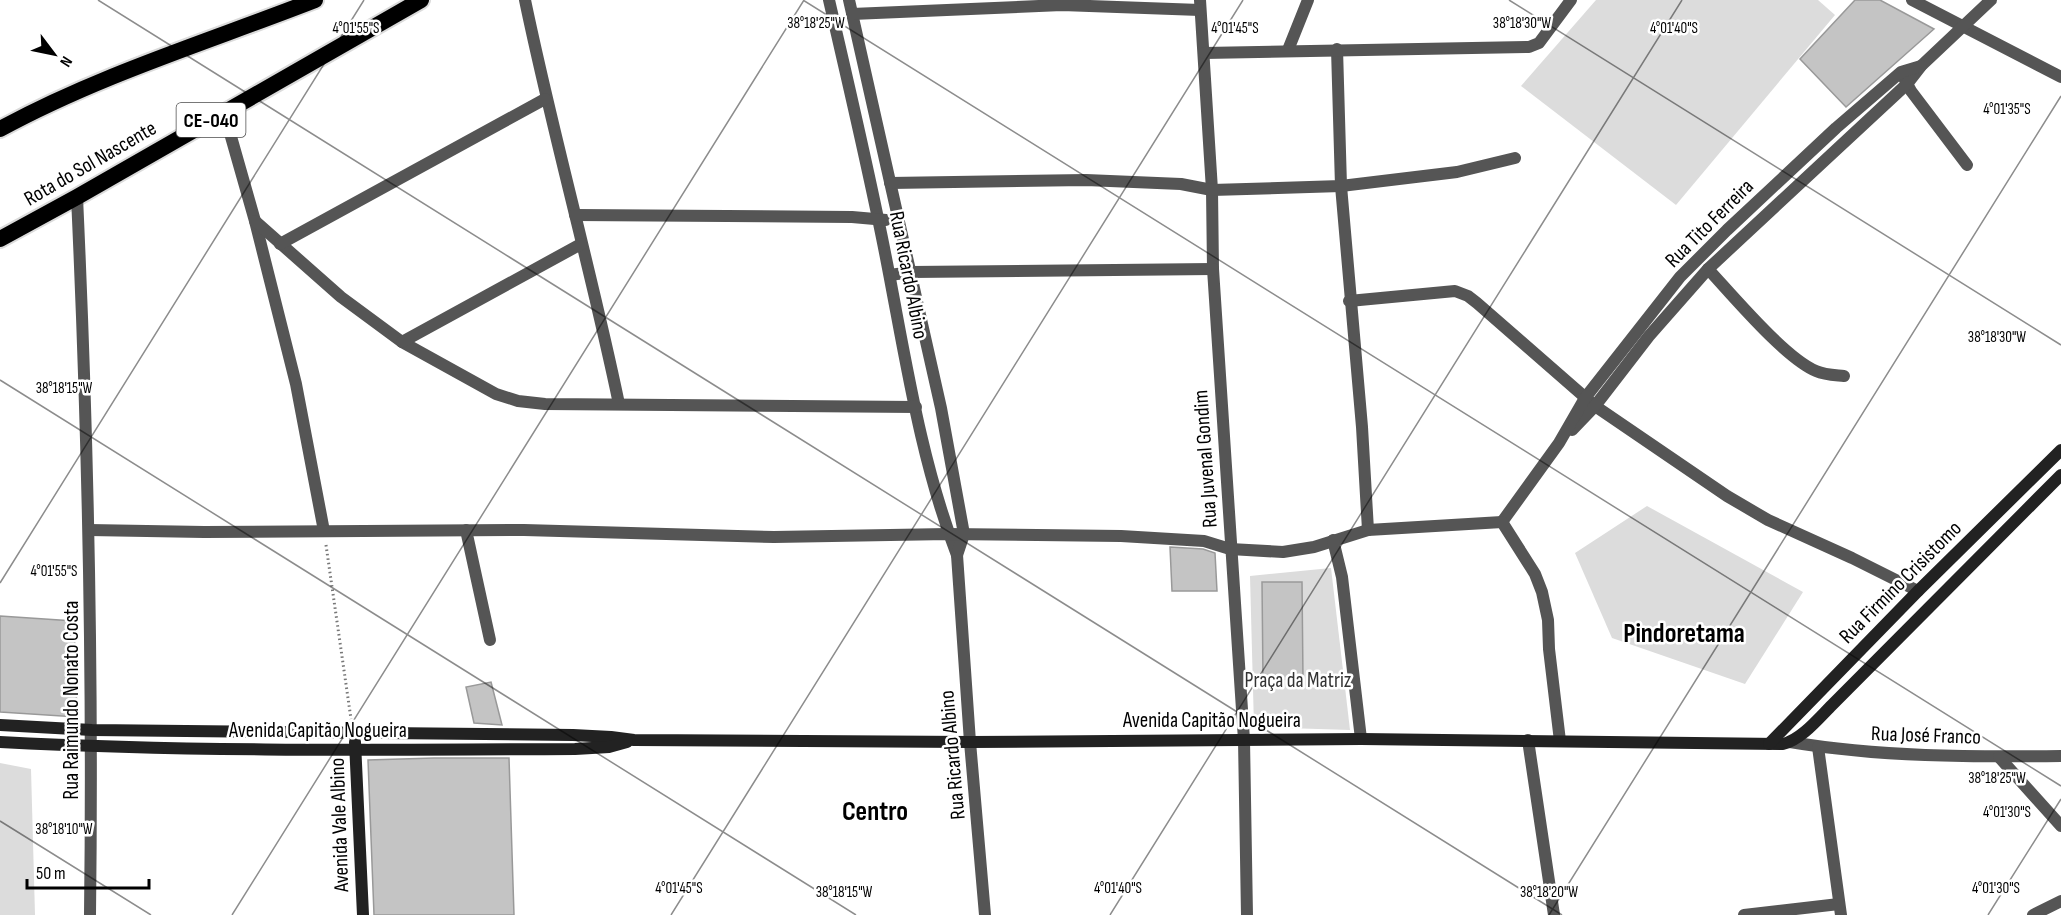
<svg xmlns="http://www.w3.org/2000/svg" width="2061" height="915" font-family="'Sofia Sans Condensed',sans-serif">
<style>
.green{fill:#dcdcdc}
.building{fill:#c4c4c4;stroke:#999;stroke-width:1.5}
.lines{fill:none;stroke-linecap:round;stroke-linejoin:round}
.trunk-casing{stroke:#dbdbdb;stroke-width:20}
.path{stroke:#777;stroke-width:3;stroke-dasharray:1.5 3;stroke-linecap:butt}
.minor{stroke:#555;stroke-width:12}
.secondary{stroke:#222;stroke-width:12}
.trunk{stroke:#000;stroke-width:16}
.ticks{fill:none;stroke:#000;stroke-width:1.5;stroke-opacity:0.45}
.labels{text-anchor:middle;stroke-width:5;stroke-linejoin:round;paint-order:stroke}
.shield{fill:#fff;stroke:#4c4c4c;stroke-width:1.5}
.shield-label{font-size:20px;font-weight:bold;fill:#000}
.street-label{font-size:21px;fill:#000;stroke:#fff}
.park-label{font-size:21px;fill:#333;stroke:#fff}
.district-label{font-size:27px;font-weight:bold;fill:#000;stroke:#fff}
.ticks-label{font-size:15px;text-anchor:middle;fill:#000;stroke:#fff;stroke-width:5;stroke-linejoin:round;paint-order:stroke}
</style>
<rect width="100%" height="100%" fill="#fff"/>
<g class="green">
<path d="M1596,0H1818L1835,15L1676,205L1521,86Z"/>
<path d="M1647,506L1803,592L1745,684L1612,638L1575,553Z"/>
<path d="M1331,568L1350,730L1254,727L1250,576Z"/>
<path d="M0,763L31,769L35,915H0Z"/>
</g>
<g class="building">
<path d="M1855,0H1880L1934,29L1846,107L1800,59Z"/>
<path d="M1170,547L1203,549L1215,553L1217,591H1172Z"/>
<path d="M1262,582H1302L1303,679L1263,680Z"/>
<path d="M0,616L74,621L77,717L0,712Z"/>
<path d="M491,682L502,725L474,723L466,687Z"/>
<path d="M434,758H509L514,915H374L368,760Z"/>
</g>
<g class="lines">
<defs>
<g id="trunk">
<path d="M0,129C99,75 210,41 315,0"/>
<path d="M0,239L77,197L421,0"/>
</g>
</defs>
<use href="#trunk" class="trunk-casing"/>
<path class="path" d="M326,545L351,719"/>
<g class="minor">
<path d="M525,0C553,135 591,269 619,404"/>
<path d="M829,0C849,87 870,175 887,263C906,361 921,462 957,555L970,742L985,915"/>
<path d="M849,0L941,408L964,534L957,555"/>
<path d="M1200,0L1212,190L1213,269L1244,740L1247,915"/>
<path d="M1912,0L2061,77"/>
<path d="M852,14L1062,5L1200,10"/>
<path d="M1337,49L1341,186L1362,427L1368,530"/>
<path d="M1288,50L1308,0"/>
<path d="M1204,53L1529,47L1539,43L1571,0"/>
<path d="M1904,78L1911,91L1967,165"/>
<path d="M224,112L255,221L296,384L324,531"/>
<path d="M890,183L1086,180L1181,184L1212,190L1341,186L1457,172L1515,158"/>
<path d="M77,197C88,436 93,676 90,915"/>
<path d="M575,215L852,217L886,220"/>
<path d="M255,221L341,297L402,342L496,394L518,401L545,404L916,407"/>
<path d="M280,244L545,99"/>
<path d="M1708,269C1733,296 1785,358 1816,371C1825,375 1834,375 1844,376"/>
<path d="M890,275L911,272L1213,269"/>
<path d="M1349,301L1455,291L1468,296L1477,303L1595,406L1727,496L1768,520L1852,558L1918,591"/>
<path d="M402,342L581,244"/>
<path d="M1572,430L1595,406L1649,336L1708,269L1907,84L1921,66L1991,0"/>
<path d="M1502,522L1559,443L1585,398L1680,277L1727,230L1836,128L1901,72L1921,66"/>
<path d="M89,530L204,532L524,530L774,537L948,534L1121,536L1204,541L1230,549L1283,552L1314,547L1368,530L1502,522L1535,574L1542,592L1548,620L1549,649L1560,741"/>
<path d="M466,530L490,640"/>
<path d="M1333,540L1342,577L1361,739"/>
<path d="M1528,740L1554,915"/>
<path d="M1790,742C1880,757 1970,757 2061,756"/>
<path d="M1818,747L1841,915"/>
<path d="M1999,757L2061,826"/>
<path d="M1744,915L1839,904"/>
<path d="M2033,915L2061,901"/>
</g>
<g class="secondary">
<path d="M0,725L92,730L573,735L611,737L634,740L970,742L1361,739L1783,744C1801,740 1819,718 1832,705L2061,475"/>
<path d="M0,742C191,752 383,750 575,749L609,747L627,742"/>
<path d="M355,742L363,915"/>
<path d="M1769,744L1918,591L2061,450"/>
</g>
<use href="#trunk" class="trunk"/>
</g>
<path class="ticks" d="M98,0L1562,915M803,0L2061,786M1509,0L2061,345M0,380L856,915M0,583L364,0M0,821L151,915M232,915L804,0M671,915L1243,0M1110,915L1682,0M1549,915L2061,96M1988,915L2061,799"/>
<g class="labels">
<rect class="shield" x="176.5" y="103" width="69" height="34" rx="4.5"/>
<g class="shield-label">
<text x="211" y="127">CE-040</text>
</g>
<g class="street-label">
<text transform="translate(90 163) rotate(-30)" y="7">Rota do Sol Nascente</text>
<text transform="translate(1709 223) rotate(-45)" y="7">Rua Tito Ferreira</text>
<text transform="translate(909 275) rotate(79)" y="7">Rua Ricardo Albino</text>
<text transform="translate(1205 459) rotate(-94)" y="7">Rua Juvenal Gondim</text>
<text transform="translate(1900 582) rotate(-45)" y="7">Rua Firmino Crisistomo</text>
<text transform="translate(71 700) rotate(-90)" y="7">Rua Raimundo Nonato Costa</text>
<text x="1212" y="727">Avenida Capitão Nogueira</text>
<text x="318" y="737">Avenida Capitão Nogueira</text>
<text transform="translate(1926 735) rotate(2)" y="7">Rua José Franco</text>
<text transform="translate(952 755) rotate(-95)" y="7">Rua Ricardo Albino</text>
<text transform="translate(339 825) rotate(-92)" y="7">Avenida Vale Albino</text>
</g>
<g class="park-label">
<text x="1298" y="687">Praça da Matriz</text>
</g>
<g class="district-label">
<text x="1684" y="642">Pindoretama</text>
<text x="875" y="820">Centro</text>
</g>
</g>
<g class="ticks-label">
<text x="816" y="28">38°18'25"W</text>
<text x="1522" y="28">38°18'30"W</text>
<text x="356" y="33">4°01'55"S</text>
<text x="1235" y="33">4°01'45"S</text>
<text x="1674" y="33">4°01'40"S</text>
<text x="2007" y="114">4°01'35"S</text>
<text x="1997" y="342">38°18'30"W</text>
<text x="64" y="393">38°18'15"W</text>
<text x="54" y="576">4°01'55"S</text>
<text x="1997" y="783">38°18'25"W</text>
<text x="2007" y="817">4°01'30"S</text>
<text x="64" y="834">38°18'10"W</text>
<text x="679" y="893">4°01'45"S</text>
<text x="1118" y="893">4°01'40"S</text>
<text x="1996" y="893">4°01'30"S</text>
<text x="844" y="897">38°18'15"W</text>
<text x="1549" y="897">38°18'20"W</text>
</g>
<g transform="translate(54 54) rotate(122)" stroke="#ffffff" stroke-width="4.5" paint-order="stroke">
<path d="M0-4.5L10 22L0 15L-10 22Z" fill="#000000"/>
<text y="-9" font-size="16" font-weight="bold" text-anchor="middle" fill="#000000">N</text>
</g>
<path d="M27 879v9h122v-9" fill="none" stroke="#000000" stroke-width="3"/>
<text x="36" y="879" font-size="18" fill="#000000" stroke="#ffffff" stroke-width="4.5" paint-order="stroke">50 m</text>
</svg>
